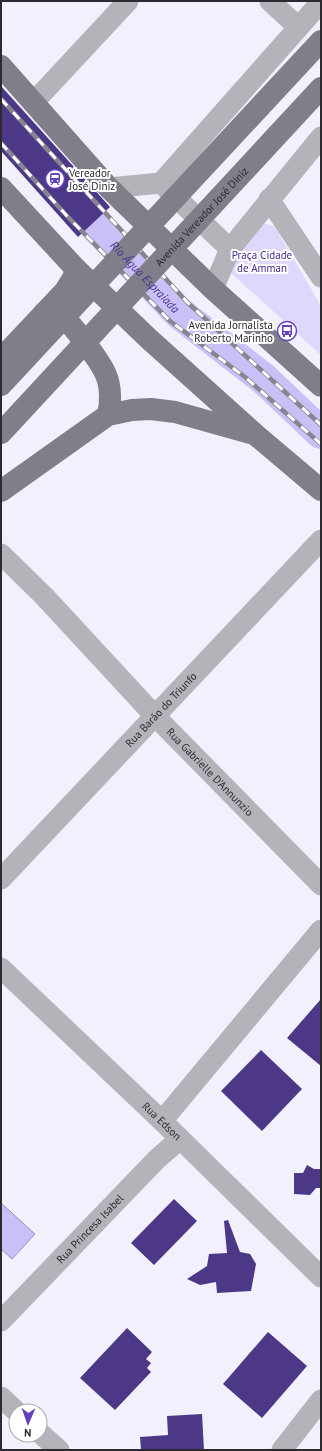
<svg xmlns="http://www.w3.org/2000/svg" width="322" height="1451" font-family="'PT Sans',sans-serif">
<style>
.green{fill:#ddd8fc}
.water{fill:#c8c0f6;stroke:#9993bb}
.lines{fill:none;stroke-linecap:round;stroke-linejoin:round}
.river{stroke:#c8c0f6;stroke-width:32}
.building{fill:#4c3886}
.minor{stroke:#b3b3b9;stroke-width:21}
.major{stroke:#7f7e89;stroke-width:22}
.rail-casing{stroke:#87858f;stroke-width:4.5}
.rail{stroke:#fff;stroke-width:3;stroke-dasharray:9;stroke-linecap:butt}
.major-bridge{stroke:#7f7e89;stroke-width:22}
.labels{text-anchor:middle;stroke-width:4;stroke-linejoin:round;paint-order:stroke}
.poi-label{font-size:11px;fill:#2b2a30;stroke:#fff;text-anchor:start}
.street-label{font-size:11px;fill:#2b2a30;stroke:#fff}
.park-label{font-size:11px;fill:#46268a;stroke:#fff}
.water-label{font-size:12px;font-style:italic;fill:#4f3195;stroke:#fff}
</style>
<rect width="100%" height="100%" fill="#f2f0fd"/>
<path class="green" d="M258,221L275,227L321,306V355L229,271Z"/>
<path class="water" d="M1,1203L35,1234L12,1259L1,1249Z"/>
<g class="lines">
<path class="river" id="s1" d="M63,192L179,313L264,379L321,433"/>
</g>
<g class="building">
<path d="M1,86L110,207L78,237L1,151Z"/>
<path d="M321,999V1066L287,1038Z"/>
<path d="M261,1050L302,1089L262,1131L221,1091Z"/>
<path d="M307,1165L314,1169H321V1188H316L310,1195L294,1194V1173H303Z"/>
<path d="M174,1199L197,1221L154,1265L131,1243Z"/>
<path d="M228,1220L240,1252L250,1254L256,1264L251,1291L217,1293L216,1282L200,1285L187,1279L207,1266L209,1254L227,1253L224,1221Z"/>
<path d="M127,1328L152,1352L146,1359L151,1363L147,1368L151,1372L115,1410L80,1378Z"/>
<path d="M268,1332L307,1366L262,1418L223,1384Z"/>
<path d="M202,1414L204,1450H141L140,1437L168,1435L167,1416Z"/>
</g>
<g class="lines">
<g class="minor">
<path d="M270,1L298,27"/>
<path d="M33,103L128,1"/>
<path d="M163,185L230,249"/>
<path d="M109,188L161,183L321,2"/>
<path d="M269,199L321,277"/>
<path d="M213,289L230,249L321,137"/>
<path id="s2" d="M1,554L44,596L155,716L321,885"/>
<path id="s3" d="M1,879L321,540"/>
<path id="s4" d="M1,968L162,1121L321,1277"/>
<path d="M162,1121L321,930"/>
<path id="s5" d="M1,1321L157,1159L180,1139"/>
<path d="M1,1397L16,1411"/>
<path d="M40,1433L59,1450"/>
<path d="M282,1450L321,1400"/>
</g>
<g class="major">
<path d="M1,66L109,188L213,289L321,386"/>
<path d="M1,188L76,269L149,339L257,436L321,490"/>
<path d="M44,313C50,311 56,311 62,316C72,324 101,362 106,375C111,386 111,403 108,415"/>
<path d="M1,359L65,291L73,278L76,269"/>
<path d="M1,491L108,415L132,410L151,409L175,412L250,433"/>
</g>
<defs>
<g id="rail">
<path d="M1,99L187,302L321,425"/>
<path d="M1,143L67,216L170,321L245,377L321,444"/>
</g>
</defs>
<use href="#rail" class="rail-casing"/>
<use href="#rail" class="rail"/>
<g class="major-bridge">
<path d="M1,385L321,41"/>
<path id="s6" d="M1,433L321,88"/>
</g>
</g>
<defs>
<symbol id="station-ring" viewBox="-11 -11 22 22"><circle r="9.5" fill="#fff" stroke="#6542ba" stroke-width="1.5"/><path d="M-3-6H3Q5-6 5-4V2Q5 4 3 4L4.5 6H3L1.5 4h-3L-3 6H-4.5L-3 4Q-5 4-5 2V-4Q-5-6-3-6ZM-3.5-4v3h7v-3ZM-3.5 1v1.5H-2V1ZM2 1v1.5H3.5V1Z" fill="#6542ba"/></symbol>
<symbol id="bus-ring" viewBox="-11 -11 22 22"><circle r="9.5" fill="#fff" stroke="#6542ba" stroke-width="1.5"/><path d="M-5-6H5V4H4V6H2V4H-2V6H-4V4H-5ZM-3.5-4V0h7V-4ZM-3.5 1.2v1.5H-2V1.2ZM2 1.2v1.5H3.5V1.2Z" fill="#6542ba"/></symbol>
</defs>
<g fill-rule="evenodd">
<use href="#station-ring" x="44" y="168" width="22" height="22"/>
<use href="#bus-ring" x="276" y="320" width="22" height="22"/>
</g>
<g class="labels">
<g class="poi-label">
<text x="69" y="177">Vereador<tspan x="69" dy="13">José Diniz</tspan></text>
<text x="273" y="329" text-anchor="end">Avenida Jornalista<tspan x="273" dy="13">Roberto Marinho</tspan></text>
</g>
<g class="street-label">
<text dy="4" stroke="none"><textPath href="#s6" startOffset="295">Avenida Vereador José Diniz</textPath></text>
<text dy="4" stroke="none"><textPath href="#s3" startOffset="233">Rua Barão do Triunfo</textPath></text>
<text dy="4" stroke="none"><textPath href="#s2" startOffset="302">Rua Gabrielle D'Annunzio</textPath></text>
<text dy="4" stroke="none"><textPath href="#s4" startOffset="222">Rua Edson</textPath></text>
<text dy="4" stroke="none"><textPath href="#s5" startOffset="128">Rua Princesa Isabel</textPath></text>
</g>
<g class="park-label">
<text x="262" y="259">Praça Cidade<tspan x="262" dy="13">de Amman</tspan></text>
</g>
<g class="water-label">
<text dy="4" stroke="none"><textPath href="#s1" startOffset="118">Rio Água Espraiada</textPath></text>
</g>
</g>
<rect width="322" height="1451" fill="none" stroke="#2b2a30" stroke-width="4"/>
<g transform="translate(28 1423) rotate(182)"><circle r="19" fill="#ffffff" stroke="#aaaaac"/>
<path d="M0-3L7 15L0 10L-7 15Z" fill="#6542ba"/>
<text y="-6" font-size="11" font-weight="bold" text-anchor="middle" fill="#2b2a30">N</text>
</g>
</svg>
